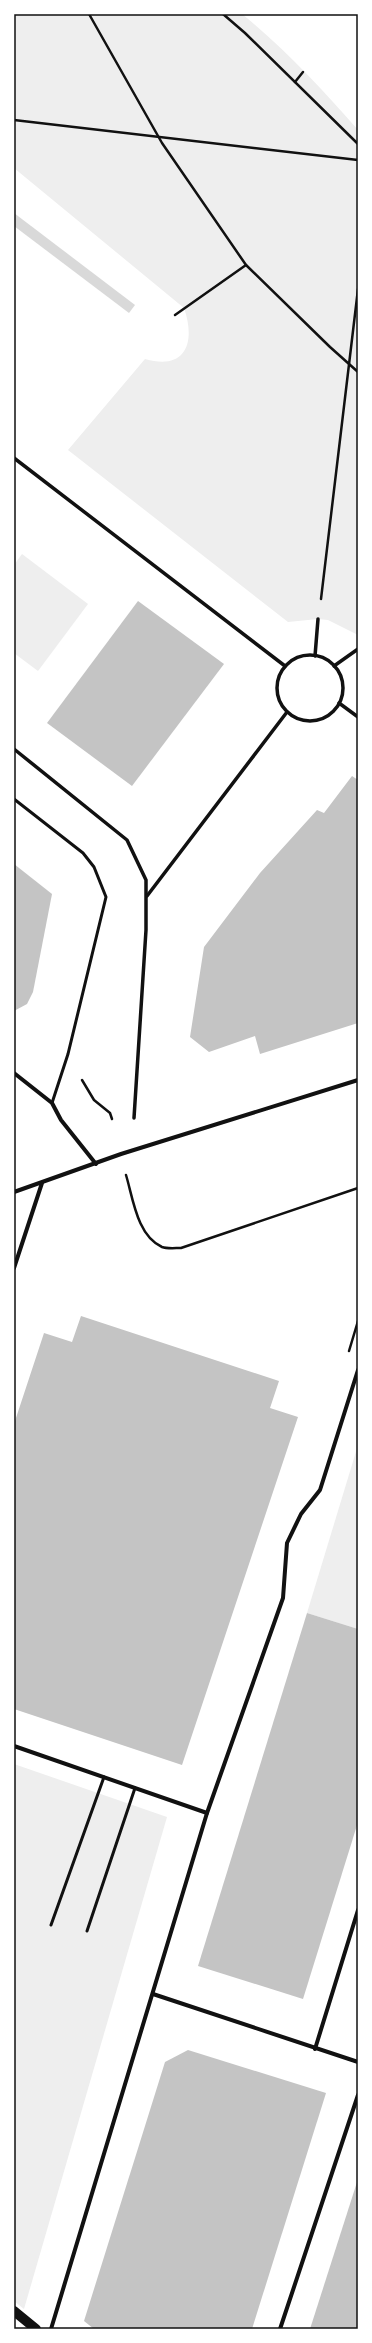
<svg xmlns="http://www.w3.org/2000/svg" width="372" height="2343" font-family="Barlow,sans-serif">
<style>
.green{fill:#eee}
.water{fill:#d9d9d9}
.building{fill:#c4c4c4}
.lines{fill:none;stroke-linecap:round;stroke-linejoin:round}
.path{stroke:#111;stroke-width:2.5}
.service{stroke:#111;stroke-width:3}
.pedestrian{stroke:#111;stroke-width:3.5}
.minor{stroke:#111;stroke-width:4}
.primary{stroke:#111;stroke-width:10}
.neatline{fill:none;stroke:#111;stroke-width:1.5}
</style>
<rect width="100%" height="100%" fill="#fff"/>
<g class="green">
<path d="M14,14H242C284,48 322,89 358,130V635L328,620L318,619L288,622L68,450L145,359C186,371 196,342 184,308L14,168Z"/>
<path d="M22,554L88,604L38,671L14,653V565Z"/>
<path d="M358,1445V1629L307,1613Z"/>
<path d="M14,1764L167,1817L24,2309L14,2301Z"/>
</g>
<path class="water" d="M14,213L135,305L129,313L14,226Z"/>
<g class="building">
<path d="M138,601L224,664L132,786L47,723Z"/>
<path d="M352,776L358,780V1023L260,1054L255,1036L209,1052L190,1037L204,947L260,873L317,810L324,813Z"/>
<path d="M14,864L52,894L33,992L27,1004L14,1011Z"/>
<path d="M81,1316L279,1381L270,1408L298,1417L182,1765L14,1709V1424L44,1333L72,1342Z"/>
<path d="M307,1613L358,1629V1822L303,1999L198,1966Z"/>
<path d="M188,2050L326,2093L252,2329H94L84,2321L165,2062Z"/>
<path d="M358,2179V2329H310Z"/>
</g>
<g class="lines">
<g class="path">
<path d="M89,14L162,143L246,265L330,347L358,372"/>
<path d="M223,14L245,33L358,144"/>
<path d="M295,82L303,72"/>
<path d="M14,120L358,160"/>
<path d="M175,315L246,265"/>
<path d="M321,599L358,289"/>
<path d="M82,1080L94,1100L110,1113L112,1119"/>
<path d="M126,1175C133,1198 137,1236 162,1247C167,1249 175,1248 181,1248L358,1188"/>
<path d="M349,1351L358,1321"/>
</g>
<g class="service">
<path d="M14,799L83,853L94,867L106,897L68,1054L52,1103"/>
<path d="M51,1925L104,1777"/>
<path d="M87,1931L135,1788"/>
</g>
<g class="pedestrian">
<path d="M14,458L285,666"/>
<circle cx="310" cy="688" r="33"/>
<path d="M315,656L318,619"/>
<path d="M334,666L358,649"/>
<path d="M339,703L358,717"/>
<path d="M14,749L127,840L146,880V930L134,1118"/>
<path d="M147,896L287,712"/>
</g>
<g class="minor">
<path d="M14,1073L52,1103L61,1120L96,1164"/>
<path d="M14,1192L121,1154L358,1080"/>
<path d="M14,1268L42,1183"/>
<path d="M14,1746L207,1813"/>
<path d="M153,1994L358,2062"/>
<path d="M315,2049L358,1910"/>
<path d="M51,2329L207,1813L283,1598L287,1543L301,1514L320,1490L358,1370"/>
<path d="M280,2329L358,2095"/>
</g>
<path class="primary" d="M14,2311L36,2329"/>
</g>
<rect width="372" height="2343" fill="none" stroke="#ffffff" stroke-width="30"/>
<rect x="15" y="15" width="342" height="2313" class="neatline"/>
</svg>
